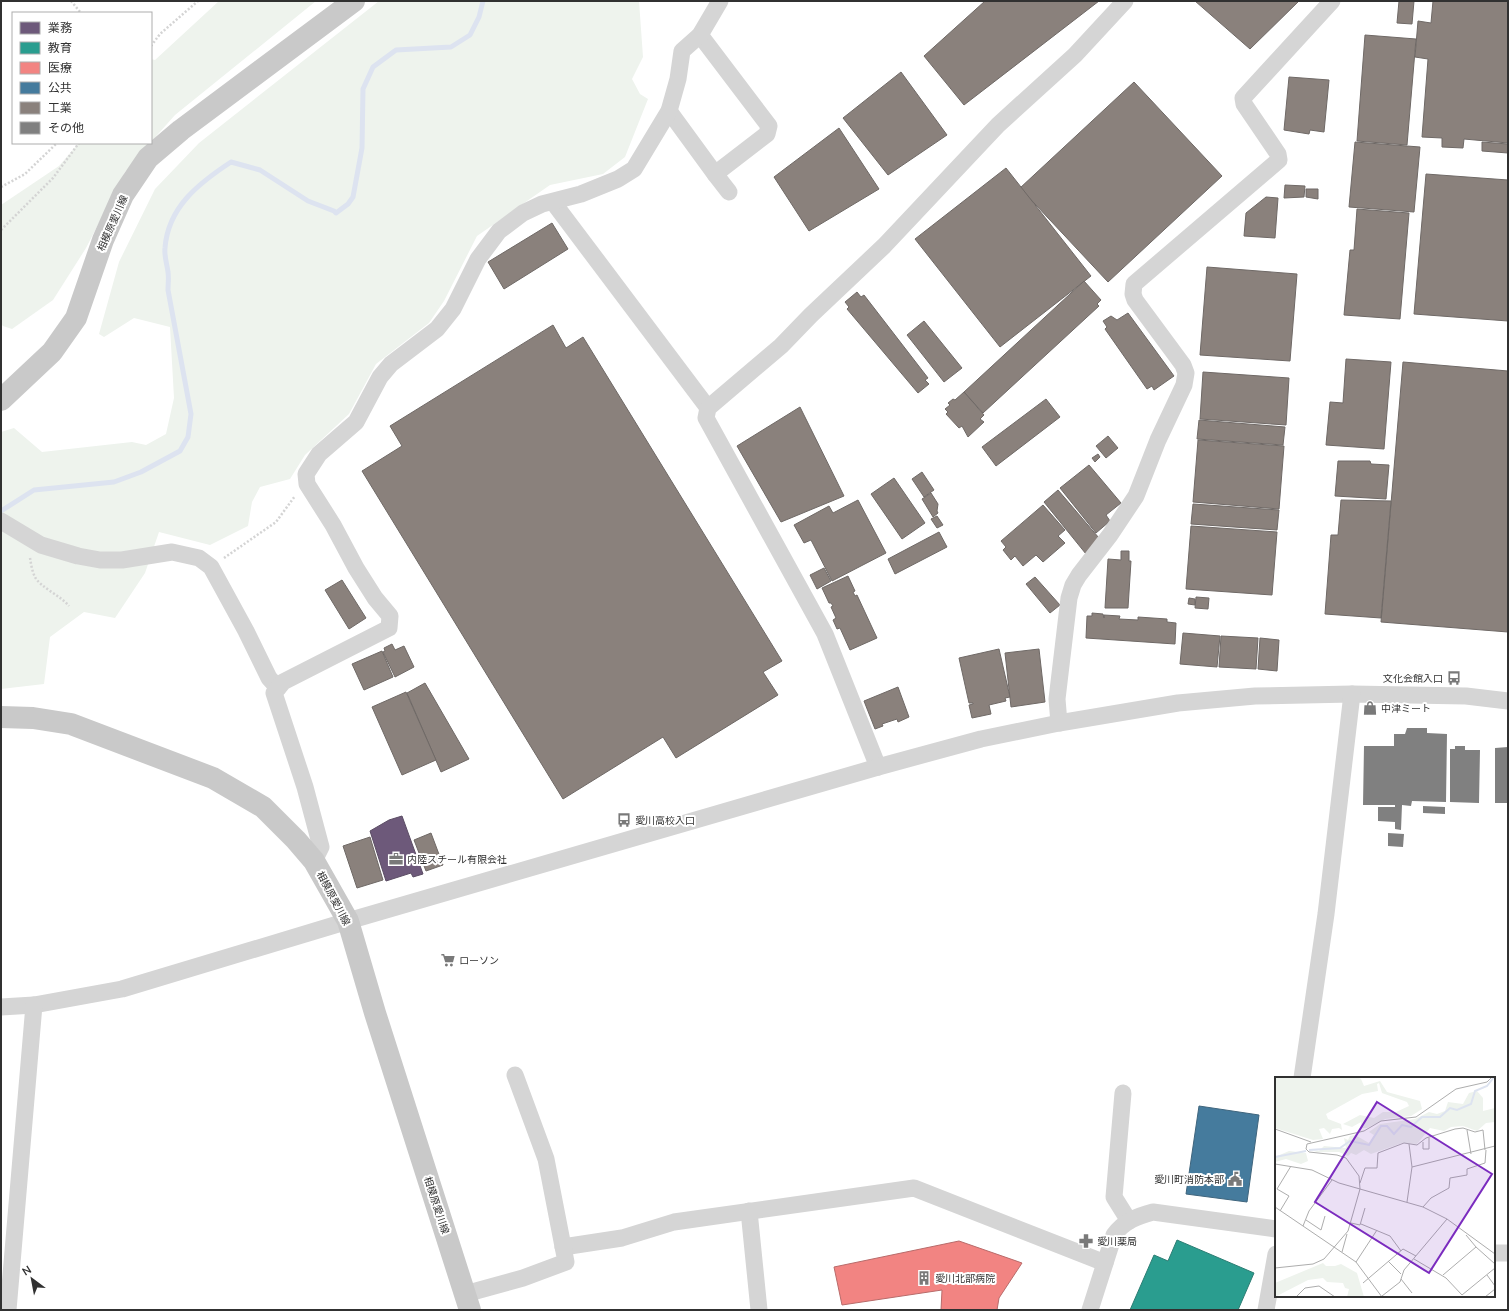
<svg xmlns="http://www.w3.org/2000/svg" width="1509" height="1311" font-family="'Nunito Sans','Noto Sans JP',sans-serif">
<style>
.green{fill:#eef3ed}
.offices{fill:#6d597a;stroke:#5b4d64}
.schools{fill:#2a9d8f;stroke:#2c7d73}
.health{fill:#f28482;stroke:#b86b6a}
.public{fill:#457b9d;stroke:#3f657d}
.industry{fill:#8a817c;stroke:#6f6966}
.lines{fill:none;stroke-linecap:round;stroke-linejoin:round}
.stream{stroke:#dde3f0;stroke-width:5}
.building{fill:#808080}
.path{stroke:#d4d4d4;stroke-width:2.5;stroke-dasharray:2 2;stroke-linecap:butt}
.minor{stroke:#d5d5d5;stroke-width:17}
.major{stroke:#c9c9c9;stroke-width:22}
.labels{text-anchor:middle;stroke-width:4;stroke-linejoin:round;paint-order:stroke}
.street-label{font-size:10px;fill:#313131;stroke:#fff}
.poi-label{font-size:10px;fill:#313131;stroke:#fff;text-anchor:start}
.inset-river{fill:none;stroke:#dde3f0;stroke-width:2}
.inset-road{fill:none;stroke:#adadad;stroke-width:1}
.view{fill:#7b2cbf;fill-opacity:0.15;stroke:#7b2cbf;stroke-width:2}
.inset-edge{fill:none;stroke:#313131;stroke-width:2}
</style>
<rect width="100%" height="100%" fill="#fff"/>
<g class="green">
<path d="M219,1H316L175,115L151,142V59L155,60Z"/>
<path d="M379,1H639L643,57L632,79L640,94L648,99L625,157L603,174L550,185L477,236L444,301L429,323L376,364L349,414L305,455L290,479L260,487L252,502L248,526L210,545L159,532L145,573L115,618L84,612L50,637L44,684L1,689V432L14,428L42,452L132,442L146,445L166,434L174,398L170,327L134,318L104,337L99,334L119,262L155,189L199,143Z"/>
<path d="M79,143H150L125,172L86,248L53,300L12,329L3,326L1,324V205L59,166Z"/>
</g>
<path class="offices" d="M402,816L423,874L413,877L411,873L386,881L370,831L389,820Z"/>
<path class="schools" d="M1177,1240L1254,1273L1238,1310H1130L1154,1255L1168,1261Z"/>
<path class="health" d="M959,1241L1022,1263L999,1298L997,1310H941L942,1290L842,1305L834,1267Z"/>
<path class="public" d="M1199,1106L1259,1115L1247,1202L1186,1194Z"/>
<g class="industry">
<path d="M985,1H1099L964,105L924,56Z"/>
<path d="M1195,1H1299L1250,49Z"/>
<path d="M1399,1H1414L1412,24L1397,23Z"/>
<path d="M1433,1H1508V143L1464,139L1463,148L1442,147V138L1422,137L1428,59L1415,57L1418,21L1431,23Z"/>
<path d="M1365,35L1416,39L1407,145L1357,141Z"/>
<path d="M901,72L947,135L888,175L843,118Z"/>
<path d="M1289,77L1329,80L1324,132L1310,130L1309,134L1284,130Z"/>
<path d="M1134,82L1222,176L1108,282L1020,188Z"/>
<path d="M839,128L879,189L809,231L774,177Z"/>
<path d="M1355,142L1420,147L1414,212L1349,207Z"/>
<path d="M1482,142L1508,144V153L1482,151Z"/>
<path d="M1006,168L1091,276L1000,347L915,239Z"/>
<path d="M1426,174L1508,180V321L1414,314Z"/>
<path d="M1285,185L1305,186L1304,197L1284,198Z"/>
<path d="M1306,189H1318V199L1306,197Z"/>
<path d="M1266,197L1278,198L1275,238L1244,236L1246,213Z"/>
<path d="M1357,209L1409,213L1400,319L1344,315L1350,250H1354Z"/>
<path d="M552,223L568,249L504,289L488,262Z"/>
<path d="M1207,267L1297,274L1290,361L1200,355Z"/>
<path d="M1084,281L1101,300L1097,304L1099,306L983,413L964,392Z"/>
<path d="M857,292L861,297L864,295L928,378L925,380L929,384L918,393L847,309L849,307L845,302Z"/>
<path d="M1128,313L1174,376L1154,390L1152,386L1147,389L1105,329L1107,327L1103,321L1111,316L1117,320Z"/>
<path d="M924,321L962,368L944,382L907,335Z"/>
<path d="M553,325L566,348L583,337L782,661L763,672L778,695L676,758L663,737L563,799L362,471L402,446L390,426Z"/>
<path d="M1346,359L1391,362L1384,449L1326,445L1330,402L1343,403Z"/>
<path d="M1403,362L1508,371V632L1381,622Z"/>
<path d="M1203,372L1289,378L1286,425L1200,419Z"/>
<path d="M964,392L984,415L980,419L984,422L968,437L962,426L959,428L946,414L948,412L945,409L950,405L948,403L953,399L955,400Z"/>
<path d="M1046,399L1060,417L996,466L982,447Z"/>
<path d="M800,407L844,496L781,522L737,446Z"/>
<path d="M1199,420L1285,427L1283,445L1197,439Z"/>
<path d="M1108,436L1118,448L1106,458L1096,446Z"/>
<path d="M1198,440L1284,446L1279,509L1193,502Z"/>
<path d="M1098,454L1100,457L1095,462L1092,458Z"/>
<path d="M1338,461H1370L1371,464L1389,465L1386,499L1335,496Z"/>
<path d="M1089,465L1121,503L1106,515L1110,521L1096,533L1060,488Z"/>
<path d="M922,472L934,490L924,497L912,479Z"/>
<path d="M894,478L925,523L902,539L871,494Z"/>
<path d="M1058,490L1099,538L1086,554L1044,502Z"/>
<path d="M931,493L938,504L937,511L938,513L933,517L922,499Z"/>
<path d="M858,500L886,553L832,581L811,540L804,543L794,525L829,506L833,513Z"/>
<path d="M1341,500L1391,501L1381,618L1325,614L1331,535H1338Z"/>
<path d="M1193,504L1279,510L1277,530L1191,524Z"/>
<path d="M1043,505L1065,530L1058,536L1065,543L1043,562L1036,555L1023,566L1015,556L1011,560L1003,550L1006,547L1001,541Z"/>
<path d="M937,516L943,525L937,528L931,519Z"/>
<path d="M1191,526L1277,532L1272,595L1186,589Z"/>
<path d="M939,532L947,547L895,574L888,559Z"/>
<path d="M1121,551H1129V561H1131L1128,608H1105L1108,559L1121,560Z"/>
<path d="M824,568L831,581L817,589L810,575Z"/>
<path d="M848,576L855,591L853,592L855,596L857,595L877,638L850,650L840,628L837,629L833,620L836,618L831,607L833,606L831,603H829L822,588Z"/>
<path d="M1035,577L1060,605L1050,613L1026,584Z"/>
<path d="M342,580L366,618L349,629L325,590Z"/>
<path d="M1196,597L1209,598L1208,609L1195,608Z"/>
<path d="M1189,598L1195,599V605L1188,604Z"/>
<path d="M1092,613L1103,614L1104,618V615L1120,616L1119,619L1138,620V617L1167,619V622L1176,623L1175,644L1086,638L1087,616H1092Z"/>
<path d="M1183,633L1220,636L1217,667L1180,664Z"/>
<path d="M1221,636L1258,638L1256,669L1219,667Z"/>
<path d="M1260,638L1279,640L1277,671L1258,669Z"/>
<path d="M392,644L395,650L404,646L414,667L395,677L383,652L385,651L384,648Z"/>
<path d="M999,649L1010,697L1005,698L1006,701L989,705L991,714L972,718L969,705L973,704V703H969L959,658Z"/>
<path d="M1039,649L1045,702L1011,707L1005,653Z"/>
<path d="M382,651L393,677L364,690L352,664Z"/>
<path d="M425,683L469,759L441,772L407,693Z"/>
<path d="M898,687L909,717L898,722L897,719L882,724L883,726L875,729L864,701Z"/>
<path d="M406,692L436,760L402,775L372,707Z"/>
<path d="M431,833L443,865L426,871L414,840Z"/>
<path d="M370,837L383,880L357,888L343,846Z"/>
</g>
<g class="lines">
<path class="stream" d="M1,511L34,490L114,482L141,472L180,451L188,437L191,414L168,290C168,284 169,278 168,272C167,264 164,256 165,248C168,207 199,183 231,162L260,170L308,201L334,211L336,213L348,204L353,197L362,148L363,89L373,67L396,50L451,47L470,35L479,17L483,1"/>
</g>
<g class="building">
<path d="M1407,728H1427V733L1447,734L1446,802L1412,801L1411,806L1402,805L1401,830L1395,829V822L1378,821V807H1395V805H1363L1364,746H1394V734H1405Z"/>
<path d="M1455,746H1465V750H1480L1479,803L1450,802V749H1455Z"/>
<path d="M1508,747V803H1495V748Z"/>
<path d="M1423,806L1445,807V814L1423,813Z"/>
<path d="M1388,833L1404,834L1403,847L1388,846Z"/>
</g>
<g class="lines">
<g class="path">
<path d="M71,1L81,13"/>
<path d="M151,46L160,34L198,1"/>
<path d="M1,187L25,174L57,143"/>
<path d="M1,230L53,178L79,143"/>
<path d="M30,558C31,564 32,571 35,577C40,587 61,596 69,606"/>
<path d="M224,558L276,522L295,496"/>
</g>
<g class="minor">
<path d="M669,111L715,174L767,134L769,126L700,35"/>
<path d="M715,174L729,192"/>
<path d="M553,202L708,408"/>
<path d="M1,521L41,545L78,556L100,560H122L172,552L199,558L211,567L246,631L269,678L278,688"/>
<path d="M1059,723L1057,699L1069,598L1073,585L1079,575L1110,535L1136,496L1158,440L1184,385L1186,373L1183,365L1135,300L1133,294L1134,284L1279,160L1278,154L1244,104L1243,98L1332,1"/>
<path d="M878,767L825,634L706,418L708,408L781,346L811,315L884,246L998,125L1075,55L1125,1"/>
<path d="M314,861L321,847L305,787L274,693L283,682L389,628L390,616L375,598L356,568L333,525L307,484L306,474L319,454L356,422L380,377L391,364L437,329L453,309L478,259L499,231L523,213L542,204L581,194L618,179L634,169L669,111L678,79L682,51L700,35L720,1"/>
<path d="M1,1007L34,1005L122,989L348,921L878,767L981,739L1059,723L1178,703L1255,696L1352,694L1466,696L1508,701"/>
<path d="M1302,1078L1326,914L1352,694"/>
<path d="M1123,1093L1114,1197L1129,1221"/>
<path d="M749,1211L759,1310"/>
<path d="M563,1247L622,1238L674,1222L914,1188L1105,1263"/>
<path d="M1494,1253H1508"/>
<path d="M465,1294L523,1278L566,1262L546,1159L515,1075"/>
<path d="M8,1310L34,1005"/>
<path d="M1090,1310L1114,1235C1124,1221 1138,1216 1153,1212L1276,1229"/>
<path d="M1266,1310L1276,1254"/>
</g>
<g class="major">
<path d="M1,400L52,352L76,318L103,240L123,195L148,158L181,130L354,1"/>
<path d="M1,717L33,718L71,724L213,778L263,807L296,840L314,861L348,921L375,1013L470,1310"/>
</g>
</g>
<defs>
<symbol id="bus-bare" viewBox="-9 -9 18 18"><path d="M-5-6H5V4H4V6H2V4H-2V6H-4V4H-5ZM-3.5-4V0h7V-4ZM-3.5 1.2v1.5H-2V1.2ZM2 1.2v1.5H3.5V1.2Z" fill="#797979" stroke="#fff" stroke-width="2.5" paint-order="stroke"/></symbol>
<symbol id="shop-bare" viewBox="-9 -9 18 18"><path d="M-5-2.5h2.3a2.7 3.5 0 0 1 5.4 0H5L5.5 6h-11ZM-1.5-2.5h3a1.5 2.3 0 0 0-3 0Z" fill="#797979" stroke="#fff" stroke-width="2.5" paint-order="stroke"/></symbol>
<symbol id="office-bare" viewBox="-9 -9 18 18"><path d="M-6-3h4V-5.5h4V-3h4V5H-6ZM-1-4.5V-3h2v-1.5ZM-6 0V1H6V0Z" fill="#797979" stroke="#fff" stroke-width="2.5" paint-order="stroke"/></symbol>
<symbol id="supermarket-bare" viewBox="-9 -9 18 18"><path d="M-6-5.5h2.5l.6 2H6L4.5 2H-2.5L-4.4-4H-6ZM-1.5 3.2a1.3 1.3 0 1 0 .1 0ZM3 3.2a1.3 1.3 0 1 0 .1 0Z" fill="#797979" stroke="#fff" stroke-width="2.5" paint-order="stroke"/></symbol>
<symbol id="civic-bare" viewBox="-9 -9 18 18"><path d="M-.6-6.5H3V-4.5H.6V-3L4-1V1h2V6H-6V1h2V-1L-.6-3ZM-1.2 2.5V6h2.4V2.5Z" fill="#797979" stroke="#fff" stroke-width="2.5" paint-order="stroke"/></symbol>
<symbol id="pharmacy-bare" viewBox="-9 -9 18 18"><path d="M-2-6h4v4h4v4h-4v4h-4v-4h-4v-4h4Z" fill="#797979" stroke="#fff" stroke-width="2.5" paint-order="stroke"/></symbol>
<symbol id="building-bare" viewBox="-9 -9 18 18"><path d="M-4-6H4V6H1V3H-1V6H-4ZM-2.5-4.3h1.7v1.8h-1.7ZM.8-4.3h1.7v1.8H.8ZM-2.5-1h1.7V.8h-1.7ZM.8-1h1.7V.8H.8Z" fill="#797979" stroke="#fff" stroke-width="2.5" paint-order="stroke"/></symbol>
</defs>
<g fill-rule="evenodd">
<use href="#bus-bare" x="1444" y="668" width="20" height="20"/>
<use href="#shop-bare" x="1360" y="698" width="20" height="20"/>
<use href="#bus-bare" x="614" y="810" width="20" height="20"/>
<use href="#office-bare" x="386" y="849" width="20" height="20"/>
<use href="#supermarket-bare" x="438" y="950" width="20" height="20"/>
<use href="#civic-bare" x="1225" y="1169" width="20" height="20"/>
<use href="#pharmacy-bare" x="1076" y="1231" width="20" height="20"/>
<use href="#building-bare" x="914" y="1268" width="20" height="20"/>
</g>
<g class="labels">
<g class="street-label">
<text transform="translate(112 223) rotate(-66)" y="4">相模原愛川線</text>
<text transform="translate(334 898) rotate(62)" y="4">相模原愛川線</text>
<text transform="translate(437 1205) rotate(72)" y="4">相模原愛川線</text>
</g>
<g class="poi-label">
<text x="1443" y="682" text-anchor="end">文化会館入口</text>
<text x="1381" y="712">中津ミート</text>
<text x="635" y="824">愛川高校入口</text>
<text x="407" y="863">内陸スチール有限会社</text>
<text x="459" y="964">ローソン</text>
<text x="1224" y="1183" text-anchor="end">愛川町消防本部</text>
<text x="1097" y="1245">愛川薬局</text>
<text x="935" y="1282">愛川北部病院</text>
</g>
</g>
<g transform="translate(1275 1077)">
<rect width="220" height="220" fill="#fff"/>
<path d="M0,0H82L86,2L89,9L105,4L112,15L145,24L147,32L136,39L110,42L92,51H87L86,45L77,50L68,47L85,38L99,41L108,35H121L134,29L132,25L107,16L104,6L102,7L103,14L87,17L51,37L53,42L66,47L67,53L64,51L57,52L55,57L49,51L44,52L48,62L38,63L0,51ZM202,14L208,21V34L220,31V45L211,46L202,54L188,49L176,50L169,54L155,51L142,67L127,66L96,77L89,73L81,78L76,76L73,79L64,75H42L36,73L44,74L49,69L71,71L69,61L73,63L75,59L80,58L94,66L99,58L94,55L105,47L140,42L154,35L162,37L170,34L173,25L188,27L194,16ZM14,74L31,76L33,84L26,87L11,82L0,85V80ZM48,186L51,189H60L66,187L82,196L89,220H72L74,212L70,211L68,206L52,205L48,201L33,203L0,220V206Z" fill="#eef3ed"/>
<path class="inset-river" d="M34,73L65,71L75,64L94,68L106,49H112L119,57L127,48L136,50L147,40H165L175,31L182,33L196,27L200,14L212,9L219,0M0,80L31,74"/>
<path class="inset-road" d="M0,52L36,65M192,53L196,77M148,65V72H154V61M134,67L137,90M0,87L37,93L64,106L148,130L172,142L220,177M85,106L90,91H102L103,76L129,66L142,68L151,61L180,52L188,51L200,55L208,53L210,73M132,125L137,90L220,69M0,130L81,185L107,220M148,130L156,121L174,111L175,101L192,98V92L210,86L211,73M5,134L14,119L2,112L16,89M31,143L46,153L50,139M76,146L85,148L90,131M86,147L115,159L126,174M28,149L34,134L57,103M201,170L220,187M67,175L72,157M139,182L171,201L187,218L220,191M113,184L126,197M81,185L102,153M0,191L38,187L49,182L73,154L85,112L84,99L71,81L62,78L34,75L31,72L32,67L89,54L106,44L141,40L181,12L212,5L217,0M168,198L201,170L191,158M212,198L220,209M126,202L137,216M88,206L128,172L141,179M107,219L125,205L129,193L172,142M21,220L30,211L44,209L60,220M210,220L220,212"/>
<path class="view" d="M102,25L217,97L154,196L40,125Z"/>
<rect width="220" height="220" class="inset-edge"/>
</g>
<rect width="1509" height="1311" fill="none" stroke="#313131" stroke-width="4"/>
<rect x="12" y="12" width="140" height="132" fill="#ffffff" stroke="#adadad"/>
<rect x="20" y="22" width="20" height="12" fill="#6d597a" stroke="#adadad"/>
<text x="48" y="32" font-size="12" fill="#313131">業務</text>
<rect x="20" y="42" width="20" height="12" fill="#2a9d8f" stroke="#adadad"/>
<text x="48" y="52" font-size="12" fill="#313131">教育</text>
<rect x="20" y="62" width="20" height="12" fill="#f28482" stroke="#adadad"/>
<text x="48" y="72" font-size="12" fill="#313131">医療</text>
<rect x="20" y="82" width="20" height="12" fill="#457b9d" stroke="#adadad"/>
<text x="48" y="92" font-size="12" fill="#313131">公共</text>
<rect x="20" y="102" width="20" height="12" fill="#8a817c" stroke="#adadad"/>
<text x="48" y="112" font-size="12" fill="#313131">工業</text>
<rect x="20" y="122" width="20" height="12" fill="#808080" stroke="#adadad"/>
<text x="48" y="132" font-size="12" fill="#313131">その他</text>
<g transform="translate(32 1279) rotate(328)" stroke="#ffffff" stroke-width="3" paint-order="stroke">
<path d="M0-3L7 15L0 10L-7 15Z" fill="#313131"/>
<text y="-6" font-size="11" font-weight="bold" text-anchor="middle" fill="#313131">N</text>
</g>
</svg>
